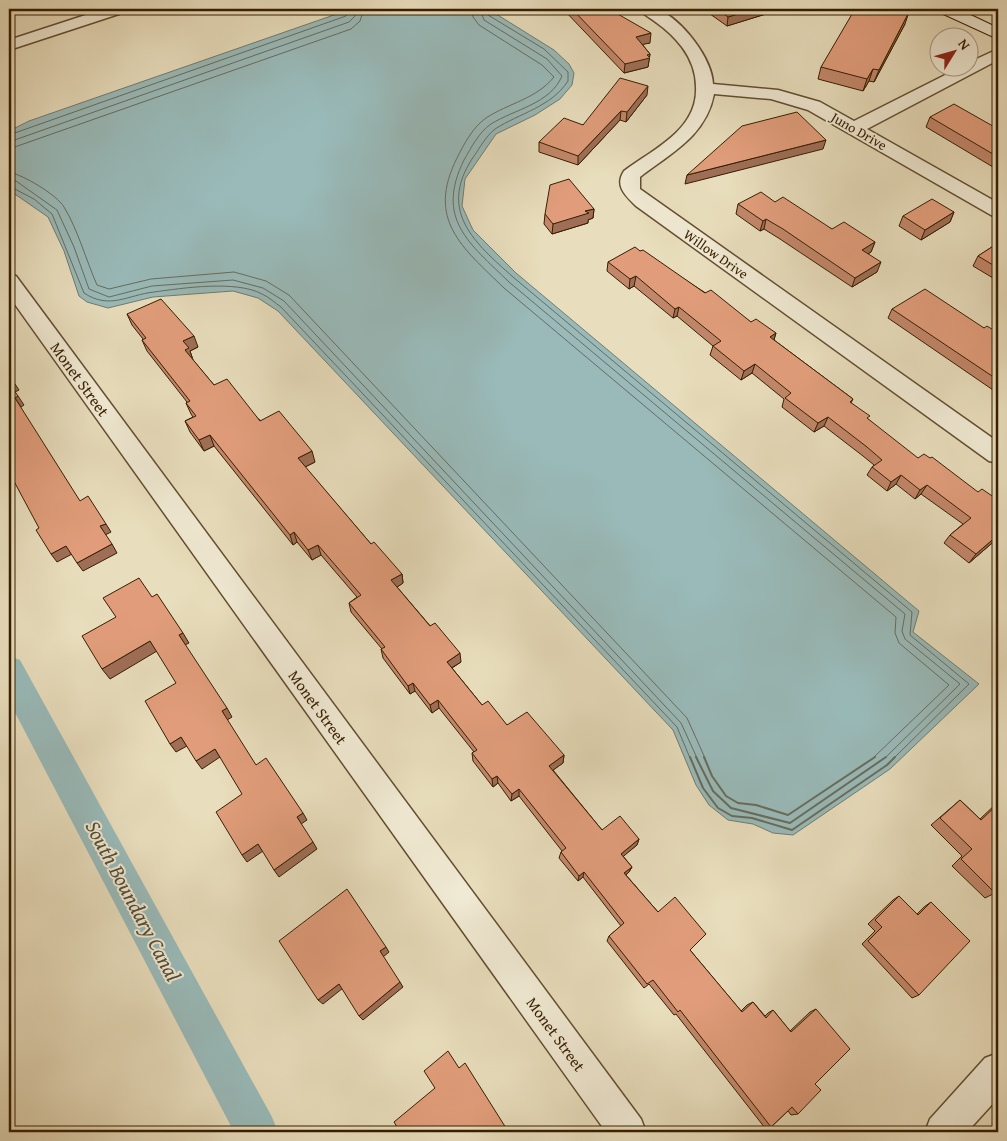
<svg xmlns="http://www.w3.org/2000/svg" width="1007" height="1141" font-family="'Gentium Book Plus',serif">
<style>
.water{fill:#99bab9;stroke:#717c6f}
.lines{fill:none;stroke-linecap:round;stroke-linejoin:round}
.shore-far1{stroke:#686c5c;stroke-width:1}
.shore{stroke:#686c5c;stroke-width:2}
.canal{fill:#99bab9;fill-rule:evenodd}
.minor-casing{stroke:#624e2f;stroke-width:3}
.secondary-casing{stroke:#361e00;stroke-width:2}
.minor{fill:#f0e9d3;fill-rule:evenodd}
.secondary{fill:#f0e9d3;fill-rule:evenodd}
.wall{fill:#c2876a;stroke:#361e00}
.shaded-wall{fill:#9e6e56;stroke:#361e00}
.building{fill:#e19d7b;stroke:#361e00}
.labels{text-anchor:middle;stroke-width:4;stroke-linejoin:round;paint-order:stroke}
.far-street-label{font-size:14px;fill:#361e00;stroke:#f0e9d3}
.street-label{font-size:16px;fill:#361e00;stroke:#f0e9d3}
.near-water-label{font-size:21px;font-style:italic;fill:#544d38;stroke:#f0e9d3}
</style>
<rect width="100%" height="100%" fill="#e8ddbc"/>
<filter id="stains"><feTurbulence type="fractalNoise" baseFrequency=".004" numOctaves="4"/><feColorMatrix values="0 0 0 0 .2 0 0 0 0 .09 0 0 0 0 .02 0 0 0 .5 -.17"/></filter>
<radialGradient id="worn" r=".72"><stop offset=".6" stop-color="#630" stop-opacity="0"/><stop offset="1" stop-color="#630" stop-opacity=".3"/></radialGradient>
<path class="water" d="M351,9H488L554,50L569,64L574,73L572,85L560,99L535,115L496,134L465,179L462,206L473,230L516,273L919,611L913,632L979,684L890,769L793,835L773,833L753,824L728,820L709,805L696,785L673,730L278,311L258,298L233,291L153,297L108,308L87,302L79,296L64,251L48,217L9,190V131L29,121Z"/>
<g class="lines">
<g class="shore-far1">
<path d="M472,9L473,17L479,25L542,65L554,77C536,99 509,103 486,118C473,127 464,144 457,158C426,220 462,247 504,288L896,617L895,633L899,643L949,685L873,758"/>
<path d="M480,9L484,20L547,59L562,76C550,104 515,109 491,124C479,132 471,148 464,160C435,219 469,243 509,282L905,614L902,631L905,639L960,684L885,758"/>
<path d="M486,9L488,15L544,49L568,72V81C551,107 520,113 495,129C486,136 479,149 472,159C438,212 475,243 513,277L912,612L910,635L969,684L894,758"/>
<path d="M9,135L346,16L350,9"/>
<path d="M9,142L349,22L355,16L356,9"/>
<path d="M9,149L351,29L360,21L364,9"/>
<path d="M9,172C23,175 56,194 64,207C78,230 86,260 97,285L109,289L151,279L234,272L266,281L289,295L687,718L705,758"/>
<path d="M9,180L16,181L57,210L74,247L89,289L109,297L152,286L233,280L263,288L284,301L681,723L697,758"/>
<path d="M9,186L34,199L52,214L84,293C110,310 127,295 154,292C183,288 236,280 262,294C269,297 275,303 281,307L677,727L690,758"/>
</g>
<g class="shore">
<path d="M690,757L703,788L718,808L732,816L752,818L792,830L887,765L895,757"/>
<path d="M696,757L713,791L731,808L790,823L886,757"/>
<path d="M704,757L712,776L726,796L738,803L756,805L788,815L875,757"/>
</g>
<path class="canal" d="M9,656L20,660L272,1117L278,1132H234L9,701Z"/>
<defs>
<g id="minor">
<path d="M104,9H127L125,12L9,50V40Z"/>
<path d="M639,9C645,9 653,7 659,10C682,20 712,58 713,84L778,90L820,102L854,121L959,68H970V62L998,49V60L867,129L998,203V217L991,215L808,110L771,99L714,94C706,136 671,153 640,177V189L998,442V463L989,461L636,206C626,196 614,186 624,171C653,149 698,130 696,87C696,73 691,59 682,47C675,38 667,30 657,23C651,18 644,15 639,9Z"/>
<path d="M9,274L16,276L641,1119L646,1132H606L9,296Z"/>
<path d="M998,1053V1098L967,1132H925L930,1119L985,1058Z"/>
</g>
<path id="secondary" d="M937,9H958L998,28V39L939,12Z"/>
</defs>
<use href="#minor" class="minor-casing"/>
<use href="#secondary" class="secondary-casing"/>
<use href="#minor" class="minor"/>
<use href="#secondary" class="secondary"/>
</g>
<g class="wall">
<path d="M563,9H609L650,43L642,44L650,54L648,67L624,73Z"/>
<path d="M703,9H782L727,26Z"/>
<path d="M905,24L874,82L869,81L863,91L818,79L821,67Z"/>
<path d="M647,95L626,122L620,120L578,165L539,152V142L583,125Z"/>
<path d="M930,117L998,129V170L926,127Z"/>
<path d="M775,202L832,229L875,242L871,252L868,254L877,272L852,287L780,239L764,229L760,231L736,214L738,204Z"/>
<path d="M594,209L593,218L588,220V223L552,234L544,224L545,214Z"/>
<path d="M954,212L950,222L921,240L899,226L903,216Z"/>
<path d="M998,243V281L973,266L978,256Z"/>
<path d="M640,251L751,322L776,333L774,340L853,399L851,403L868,419L998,538L969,563L944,543L950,535L963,524L921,494L915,499L896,484L887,491L867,475L872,467L874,465L863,456L824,426L814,432L782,407L784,399L752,373L741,380L710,355L713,346L677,316L673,318L634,286L629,289L607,271L608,262Z"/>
<path d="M892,309L984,328L998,333V390L996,392L888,318Z"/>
<path d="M127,314L198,347L190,351L193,360L214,385L315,462L305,467L371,544L402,574L403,583L397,587L461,662L452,668L482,705L507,725L564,755L563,763L553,770L602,830L639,839L637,845L623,856L632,867L629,872L626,875L658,912L706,934L690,950L741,1011L747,1005L753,1002L765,1016L768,1013L773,1010L790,1031L810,1012L816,1009L815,1084L798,1114L791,1115L788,1111L771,1127L765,1128L676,1014L674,1015L649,984L644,988L607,941L609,936L621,926L583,877L578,881L559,858L561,852L562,851L519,796L511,801L498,783L493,787L473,761L472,753L474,752L439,708L432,713L415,691L410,694L383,658L381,649H382L351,612L349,603L357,597L321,555L312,560L297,542L293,545L214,446L204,451L190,432L185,421L193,417L191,414L186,403L187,402L147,351L142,340L143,339L132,325Z"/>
<path d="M960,800L980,819L998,802V890L995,893L985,898L952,866L962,856L931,825Z"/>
<path d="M899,896L917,914L924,907L931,902L919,995L912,998L862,944L875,931L868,924L893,900Z"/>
</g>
<g class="shaded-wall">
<path d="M754,9H782L727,26L728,17Z"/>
<path d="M909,12L905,24L874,82L879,70Z"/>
<path d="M651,33L650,43L635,46L636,37Z"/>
<path d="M650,54L648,67L624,73L625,64Z"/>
<path d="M873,69L869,81L863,91L867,79Z"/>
<path d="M648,86L647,95L626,122L627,112Z"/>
<path d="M621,111L620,120L578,165V156Z"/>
<path d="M826,140L823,149L685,184L687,175Z"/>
<path d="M594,209L593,218L588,220V223L552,234L553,224L585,211Z"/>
<path d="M954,212L950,222L921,240L925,230Z"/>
<path d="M766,219L764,229L760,231L763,221Z"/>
<path d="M875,242L871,252L858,259L862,250Z"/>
<path d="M881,262L877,272L852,287L855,278Z"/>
<path d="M636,276L634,286L629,289L630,279Z"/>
<path d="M679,307L677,316L673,318L675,309Z"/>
<path d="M776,333L773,342L770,337Z"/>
<path d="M194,336L198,347L190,351L193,360L189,362L185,350L183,341Z"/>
<path d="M755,364L752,373L741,380L744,371Z"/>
<path d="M13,381L19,390L15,392L9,383Z"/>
<path d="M18,396L24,405L21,407L15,398Z"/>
<path d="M828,417L824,426L814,432L818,423Z"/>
<path d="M210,435L214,446L204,451L199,440Z"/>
<path d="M312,451L315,462L301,469L298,458Z"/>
<path d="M901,475L896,484L887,491L891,482Z"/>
<path d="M927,485L921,494L915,499L920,490Z"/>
<path d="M106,524L111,532L105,535L100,526Z"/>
<path d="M294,532L297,542L293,545L290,535Z"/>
<path d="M998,535V538L969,563L976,554Z"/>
<path d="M112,544L117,553L83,571L77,563Z"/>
<path d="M318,545L321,555L312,560L308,550Z"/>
<path d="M66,546L72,554L57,562L51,554Z"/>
<path d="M402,574L403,583L393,590L391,580Z"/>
<path d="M183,633L189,643L185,645L179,635Z"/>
<path d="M150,641L157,651L110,679L102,669Z"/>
<path d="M460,653L461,662L448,670L447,662Z"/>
<path d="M413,683L415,691L410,694L408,686Z"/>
<path d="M438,700L439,708L432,713L430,705Z"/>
<path d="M227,708L232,717L227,720L222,711Z"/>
<path d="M181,737L187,746L176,752L170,744Z"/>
<path d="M215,749L220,757L202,769L196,761Z"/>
<path d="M564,755L563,763L549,773V766Z"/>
<path d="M497,776L498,783L493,787L492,779Z"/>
<path d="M519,789V796L511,801L512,794Z"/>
<path d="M303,813L307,820L301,824L297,817Z"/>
<path d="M639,839L637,845L619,860L621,854Z"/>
<path d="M313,842L317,849L279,877L274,870Z"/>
<path d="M258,844L263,851L247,862L242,855Z"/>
<path d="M632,867L629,872L621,879L624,873Z"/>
<path d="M584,872L583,877L578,881L579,876Z"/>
<path d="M386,947L389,952L383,957L380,951Z"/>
<path d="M400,982L403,987L363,1020L359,1016Z"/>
<path d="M339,984L343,988L323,1004L318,1000Z"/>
</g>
<g class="building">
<path d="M572,9H609L651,33L636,37L650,54L647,55L650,58L625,64Z"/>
<path d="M717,9H754L728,17Z"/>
<path d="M855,9H902L909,12L879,70L873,69L867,79L821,67Z"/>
<path d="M620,78L648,86L627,112L621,111L578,156L539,142L564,118L583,125Z"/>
<path d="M954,104L998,129V157L930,117Z"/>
<path d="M797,112L826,140L687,175L742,126Z"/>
<path d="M569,179L594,209L585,211L589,213L553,224L545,214L550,185Z"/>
<path d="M761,192L775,202L783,197L832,229L844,222L875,242L862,250L881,262L855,278L783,229L766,219L763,221L738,204Z"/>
<path d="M932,199L954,212L925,230L903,216Z"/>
<path d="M998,243V268L978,256Z"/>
<path d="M635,247L640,251L643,250L705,293L711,290L751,322L756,319L776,333L770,337L853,399L850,402L870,416L867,418L918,458L924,454L930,458L932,457L978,492L982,489L998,500V535L976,554L950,535L971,518L927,485L920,490L901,475L891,482L872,467L882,460L867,447L828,417L818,423L785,398L791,393L755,364L744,371L713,346L721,341L679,307L675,309L636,276L630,279L608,262Z"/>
<path d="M925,289L984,328L987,326L998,333V380L892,309Z"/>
<path d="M161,299L194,336L183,341L189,348L185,350L214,385L227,379L260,421L279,411L312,451L298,458L371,544L374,542L402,574L391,580L430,626L435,623L460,653L447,662L482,705L488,701L507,725L527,712L564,755L549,766L602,830L620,816L639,839L621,854L632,867L624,873L658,912L675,897L706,934L690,950L742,1012L753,1002L766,1018L773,1010L791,1032L816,1009L850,1049L815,1084L821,1090L798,1114L792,1107L771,1127L680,1010L678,1012L653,980L647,984L609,936L624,923L584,872L579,876L561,852L566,848L519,789L512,794L497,776L492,779L472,753L477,750L438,700L430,705L413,683L408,686L381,649L385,647L349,603L361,595L318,545L308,550L294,532L290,535L210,435L199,440L185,421L196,416L186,403L190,401L142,340L146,338L127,314Z"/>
<path d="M9,374L13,381L9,383L18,396L15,398L80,501L88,496L106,524L100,526L112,544L77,563L66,546L51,554L36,530L39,528L9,472Z"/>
<path d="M139,578L152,597L157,594L183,633L179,635L227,708L222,711L256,765L266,758L303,813L297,817L313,842L274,870L258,844L242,855L216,812L242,794L215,749L196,761L181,737L170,744L145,701L176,683L150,641L102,669L82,636L116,617L103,598Z"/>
<path d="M960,800L981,820L998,804V890L995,893L961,859L972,849L940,818Z"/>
<path d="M347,889L386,947L380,951L400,982L359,1016L339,984L318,1000L279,941Z"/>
<path d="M899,896L918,915L931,902L970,941L919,995L868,941L882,927L875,920Z"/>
<path d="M448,1051L459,1068L465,1063L506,1128L501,1132H400L394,1122L435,1088L424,1071Z"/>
</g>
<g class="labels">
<g class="far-street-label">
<text transform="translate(859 131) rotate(30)" y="5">Juno Drive</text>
<text transform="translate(716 254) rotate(35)" y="5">Willow Drive</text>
</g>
<g class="street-label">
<text transform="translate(80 379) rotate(54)" y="6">Monet Street</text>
<text transform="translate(318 707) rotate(54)" y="6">Monet Street</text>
<text transform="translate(556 1034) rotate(54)" y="6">Monet Street</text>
</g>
<g class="near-water-label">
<text transform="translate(133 901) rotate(62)" y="7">South Boundary Canal</text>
</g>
</g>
<rect width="1007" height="1141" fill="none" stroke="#e8ddbc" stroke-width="30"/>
<rect x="10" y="10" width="987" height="1121" fill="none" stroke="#361e00" stroke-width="2.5"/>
<rect x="15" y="15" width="977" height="1111" fill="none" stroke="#361e00"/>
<g transform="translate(954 52) rotate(53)"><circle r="24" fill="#f0e9d3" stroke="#a6987f"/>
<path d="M0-4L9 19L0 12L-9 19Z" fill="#8f2418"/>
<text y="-8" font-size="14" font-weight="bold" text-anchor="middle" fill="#361e00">N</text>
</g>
<rect width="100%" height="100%" filter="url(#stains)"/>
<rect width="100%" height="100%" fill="url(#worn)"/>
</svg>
